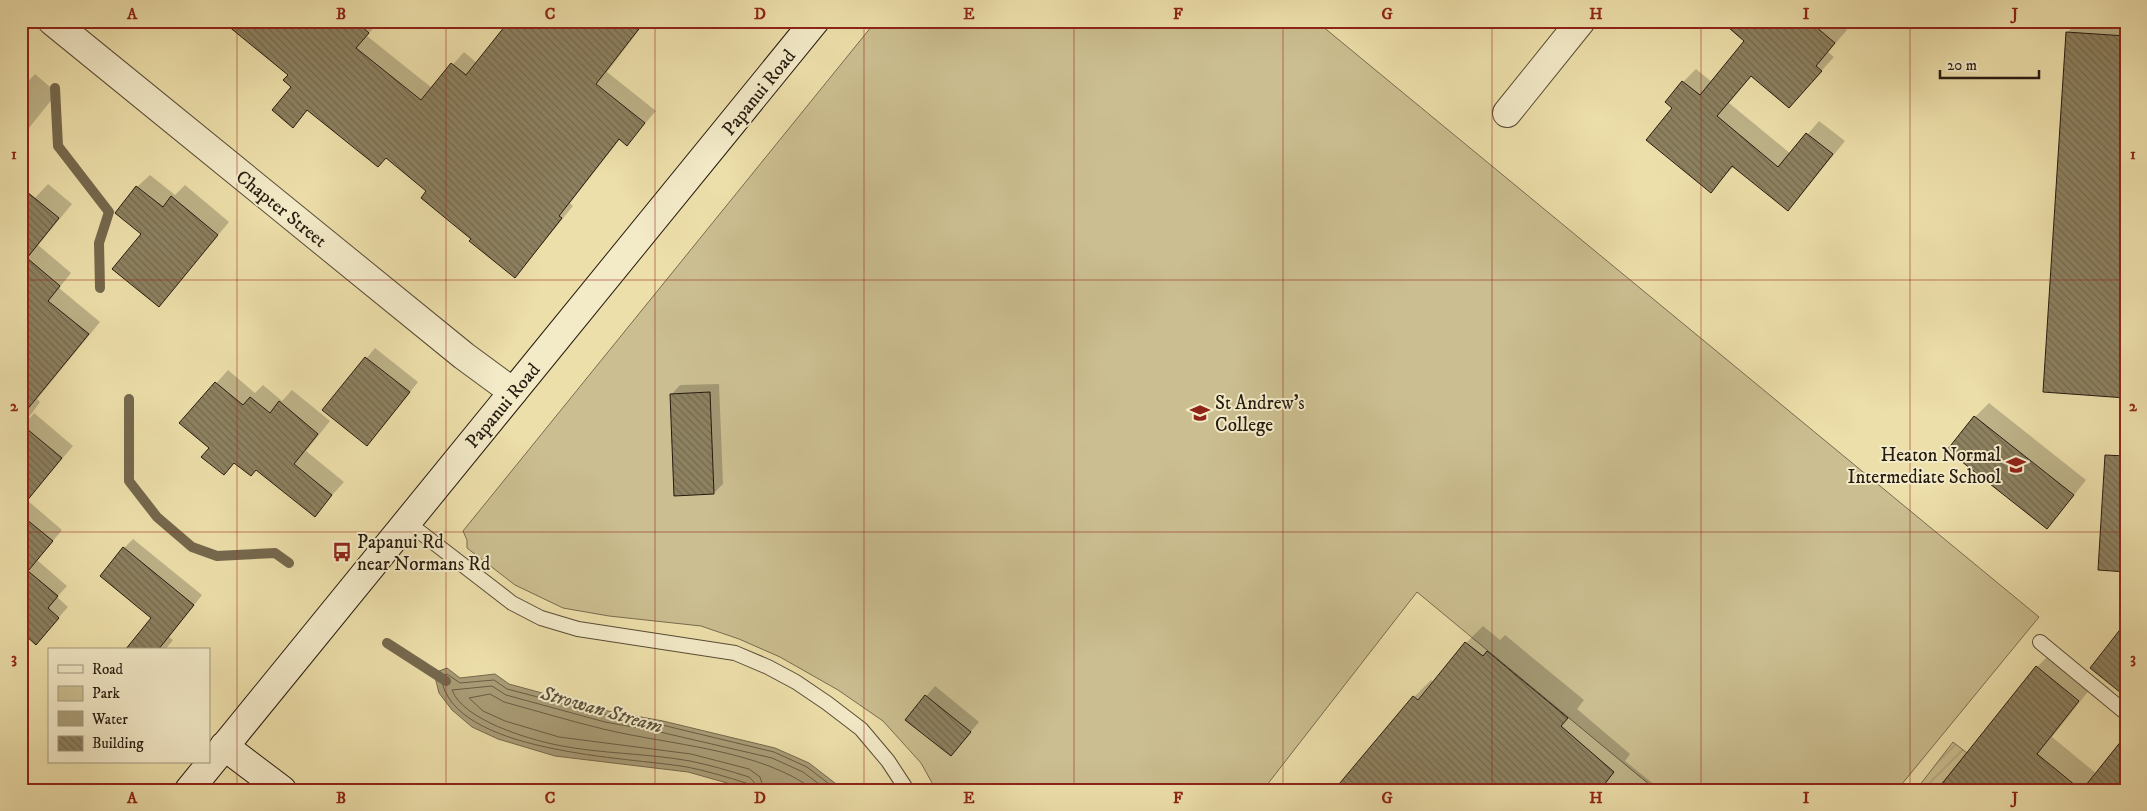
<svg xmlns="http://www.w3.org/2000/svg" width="2147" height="811" font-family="'IM FELL DW Pica',serif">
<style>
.green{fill:#cbbe90;stroke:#786c50}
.garden{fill:url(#garden-furrows);stroke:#786c50}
.water{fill:#a99c76;stroke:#75684d}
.shadow{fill:#0003}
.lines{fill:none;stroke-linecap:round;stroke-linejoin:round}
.shore{stroke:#685c43;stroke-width:1}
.stream{stroke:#75684d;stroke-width:10}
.building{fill:url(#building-back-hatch);stroke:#261b10}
.lane-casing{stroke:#584c36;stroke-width:16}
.street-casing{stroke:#584c36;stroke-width:30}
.secondary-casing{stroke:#261b10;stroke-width:30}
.lane{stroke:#f3eac8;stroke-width:14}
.street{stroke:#f3eac8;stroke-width:28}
.secondary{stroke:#f3eac8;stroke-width:28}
.grid{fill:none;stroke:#8f2418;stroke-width:1;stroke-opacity:0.55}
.labels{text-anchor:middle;stroke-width:4;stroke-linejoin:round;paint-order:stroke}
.street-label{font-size:19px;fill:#261b10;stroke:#f3eac8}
.poi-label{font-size:19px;fill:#261b10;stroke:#f3eac8;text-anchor:start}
.water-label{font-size:20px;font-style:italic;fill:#5a4f39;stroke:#f3eac8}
.neatline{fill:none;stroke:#8f2418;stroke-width:2}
.grid-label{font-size:16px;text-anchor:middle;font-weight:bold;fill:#8f2418}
</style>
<defs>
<pattern id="garden-furrows" width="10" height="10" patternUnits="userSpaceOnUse" patternTransform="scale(1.25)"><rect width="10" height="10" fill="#cbbe90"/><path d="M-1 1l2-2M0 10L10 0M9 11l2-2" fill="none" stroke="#aea37b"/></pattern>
<pattern id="building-back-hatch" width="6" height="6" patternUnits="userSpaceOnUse" patternTransform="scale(1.25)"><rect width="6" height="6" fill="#8d8160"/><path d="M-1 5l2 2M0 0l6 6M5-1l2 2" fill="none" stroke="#73694e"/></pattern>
</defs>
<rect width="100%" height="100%" fill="#eddfaa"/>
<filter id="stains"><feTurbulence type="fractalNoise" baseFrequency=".004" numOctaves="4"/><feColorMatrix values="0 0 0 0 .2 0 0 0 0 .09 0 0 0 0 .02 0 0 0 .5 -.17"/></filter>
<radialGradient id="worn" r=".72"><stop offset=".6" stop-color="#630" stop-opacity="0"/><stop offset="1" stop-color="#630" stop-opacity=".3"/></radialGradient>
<path class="green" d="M876,21H1316L2039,617L1897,790H1656L1417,592L1263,790H936L921,763L883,721L838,690L780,657L739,639L701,626L609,616L563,608L515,585L467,548V540L463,531Z"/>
<path class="garden" d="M1953,742L1967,753L1937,790H1916Z"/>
<path class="water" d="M447,668L460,678L495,674L509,684L608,711L663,721L775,748L809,763L844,790H752L688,772L555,756L498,739L472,727L452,710L439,693L434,673Z"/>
<g class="shadow">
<path d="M236,21H379L367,36L432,88L464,52L477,63L511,21H646L607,72L656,111L627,144L620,139L570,203L573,206L526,264L514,276L473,239L428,190L387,157L308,110L293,126L292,87L289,74Z"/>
<path d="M1726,21H1837L1847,30L1828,52L1834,57L1789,107L1752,75L1729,103L1791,154L1819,121L1845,141L1800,196L1788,209L1734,166L1711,191L1674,108L1683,82L1696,69L1712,82L1746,40Z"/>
<path d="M2078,21L2126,22V396L2067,33Z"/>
<path d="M35,74L57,93L21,138V89Z"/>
<path d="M150,175L175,195L185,185L229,222L159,306L143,233L137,187Z"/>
<path d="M48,184L72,204L38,245L71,273L59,288L100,322L37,399L40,402L29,417L30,418L34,413L73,446L27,500L62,530L37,560L67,586L57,597L68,607L36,643L24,632L21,636V213Z"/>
<path d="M375,348L418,382L376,435L324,410Z"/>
<path d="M228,370L255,393L263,385L282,401L292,390L330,421L306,451L344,482L314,515L256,469L235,462L224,474L211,448L181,423Z"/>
<path d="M719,384L723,484L714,493L671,395L680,385Z"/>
<path d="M1989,403L2086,480L2060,513L2047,527L1975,417Z"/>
<path d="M133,539L202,595L169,637L173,640L165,650H127L153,618L124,548Z"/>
<path d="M1483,626L1500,640L1505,635L1584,700L1577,709L1630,754L1625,761L1661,790H1335L1414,697L1431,680L1434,682L1466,643Z"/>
<path d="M2053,651L2094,684L2052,737L2097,774L2126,790H1939L2037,667Z"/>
<path d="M935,686L979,722L951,755L907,719Z"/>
</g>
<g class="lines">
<g class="shore">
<path d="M750,790L749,785L746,783C727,777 707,771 687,767C629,757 451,754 441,677L447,674L460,683L494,680L507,689L607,715L662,725L774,752L807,767L837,790"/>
<path d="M756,790L754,782L749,777C730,771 710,765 690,761C646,753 601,754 557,745C528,739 463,720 452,690L492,686L506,695L605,722L660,732L772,758L803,772L827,790"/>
<path d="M764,790L760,777L749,769L691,754L559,737L505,721L483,711L469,698L490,694L504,702C537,711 570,721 603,729C669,745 760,749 814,790"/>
</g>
<g class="stream">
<path d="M55,88L58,146L109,212L99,243L100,288"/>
<path d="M129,399V481L157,517L192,547L217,556L275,553L289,563"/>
<path d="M387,643L446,681"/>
</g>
</g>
<g class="building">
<path d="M222,21H355L369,33L356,48L421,100L451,63L466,75L509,21H645L596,84L645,123L627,146L619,139L559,216L562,218L515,278L469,241L471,239L421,198L426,191L386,158L378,167L307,110L293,128L272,110L291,87L283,80L288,75Z"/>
<path d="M1721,21H1809L1835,43L1816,66L1822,71L1789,108L1751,76L1717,116L1778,167L1806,133L1833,154L1788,211L1732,166L1711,193L1646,140L1672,108L1665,102L1682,81L1700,95L1744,41Z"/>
<path d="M2066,32L2126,36V398L2043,392Z"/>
<path d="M136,186L163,207L171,196L218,235L159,307L112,269L141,234L115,213Z"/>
<path d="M21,187L59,218L27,258L60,286L48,301L89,334L21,417Z"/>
<path d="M365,357L410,392L367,446L322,410Z"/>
<path d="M215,382L243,405L250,397L270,413L279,401L318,434L294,464L332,495L315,517L256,470L251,476L234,463L224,475L201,457L209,448L179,423Z"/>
<path d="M710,392L714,494L674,496L670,394Z"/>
<path d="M1974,416L2074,495L2047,529L1947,450Z"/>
<path d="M21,424L62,458L21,508Z"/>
<path d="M2105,455L2126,456V572L2098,570Z"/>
<path d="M21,515L53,541L28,571L58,596L48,608L59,618L36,645L25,635L21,639Z"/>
<path d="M123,547L194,605L158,650H125L151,618L100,576Z"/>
<path d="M2126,622V697L2090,668Z"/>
<path d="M1465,642L1483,656L1487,651L1568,718L1561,726L1614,772L1600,790H1334L1413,696L1418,700Z"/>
<path d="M2036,666L2079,701L2037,754L2081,790H1937Z"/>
<path d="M925,695L971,732L951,756L905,720Z"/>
<path d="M2126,735V790H2082Z"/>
</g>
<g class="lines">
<defs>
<g id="lane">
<path d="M407,522L512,603L541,618L578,629L735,653L768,667L796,682L827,703L861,729L888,761L907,790"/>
<path d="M2040,642L2126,713"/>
</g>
<g id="street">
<path d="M52,21L464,356L513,392"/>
<path d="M1507,113L1581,21"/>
</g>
<g id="secondary">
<path d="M224,746L282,790"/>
<path d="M189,790L815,21"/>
</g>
</defs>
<use href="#lane" class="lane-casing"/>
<use href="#street" class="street-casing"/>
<use href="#secondary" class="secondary-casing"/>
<use href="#lane" class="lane"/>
<use href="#street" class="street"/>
<use href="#secondary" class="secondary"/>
</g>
<path class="grid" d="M237,21V790M446,21V790M655,21V790M864,21V790M1074,21V790M1283,21V790M1492,21V790M1701,21V790M1910,21V790M21,280H2126M21,532H2126"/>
<defs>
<symbol id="school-bare" viewBox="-9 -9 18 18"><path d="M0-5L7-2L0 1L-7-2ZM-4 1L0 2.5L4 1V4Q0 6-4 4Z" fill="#8f2418" stroke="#f3eac8" stroke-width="2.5" paint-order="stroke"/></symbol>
<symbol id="bus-bare" viewBox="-9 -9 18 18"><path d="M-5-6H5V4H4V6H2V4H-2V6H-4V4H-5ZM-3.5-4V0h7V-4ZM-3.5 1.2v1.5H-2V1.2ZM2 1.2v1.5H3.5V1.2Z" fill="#8f2418" stroke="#f3eac8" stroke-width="2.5" paint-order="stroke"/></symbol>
</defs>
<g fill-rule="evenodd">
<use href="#school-bare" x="1186" y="399" width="28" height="28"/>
<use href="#school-bare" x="2002" y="451" width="28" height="28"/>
<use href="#bus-bare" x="328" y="538" width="28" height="28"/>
</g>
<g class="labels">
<g class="street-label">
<text transform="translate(758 92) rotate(-51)" y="7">Papanui Road</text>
<text transform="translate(282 208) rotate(39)" y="7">Chapter Street</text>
<text transform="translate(502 405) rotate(-50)" y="7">Papanui Road</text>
</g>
<g class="poi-label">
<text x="1215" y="409">St Andrew's<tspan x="1215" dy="22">College</tspan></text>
<text x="2001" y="461" text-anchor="end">Heaton Normal<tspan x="2001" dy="22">Intermediate School</tspan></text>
<text x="357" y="548">Papanui Rd<tspan x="357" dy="22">near Normans Rd</tspan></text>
</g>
<g class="water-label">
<text transform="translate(602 709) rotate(16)" y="7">Strowan Stream</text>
</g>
</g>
<rect width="2147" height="811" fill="none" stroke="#eddfaa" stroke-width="55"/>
<rect x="48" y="648" width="162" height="115" fill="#f3eac8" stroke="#a1977e"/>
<rect x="58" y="665" width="25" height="8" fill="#f3eac8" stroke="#a1977e"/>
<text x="92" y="674" font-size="15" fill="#261b10">Road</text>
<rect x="58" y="686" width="25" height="15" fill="#cbbe90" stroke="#a1977e"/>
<text x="92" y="698" font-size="15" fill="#261b10">Park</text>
<rect x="58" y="711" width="25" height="15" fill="#a99c76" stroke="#a1977e"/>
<text x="92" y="724" font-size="15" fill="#261b10">Water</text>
<rect x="58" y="736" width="25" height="15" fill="url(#building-back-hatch)" stroke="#a1977e"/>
<text x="92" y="748" font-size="15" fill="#261b10">Building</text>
<path d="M1940 70v8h99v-8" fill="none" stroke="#261b10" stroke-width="2.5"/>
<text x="1947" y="70" font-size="15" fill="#261b10" stroke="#f3eac8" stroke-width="4" paint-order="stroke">20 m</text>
<rect x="28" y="28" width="2092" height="756" class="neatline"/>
<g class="grid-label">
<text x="132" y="19">A</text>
<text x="341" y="19">B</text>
<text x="550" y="19">C</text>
<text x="760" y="19">D</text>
<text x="969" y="19">E</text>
<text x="1178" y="19">F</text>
<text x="1387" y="19">G</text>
<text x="1596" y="19">H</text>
<text x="1806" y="19">I</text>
<text x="2015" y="19">J</text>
<text x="14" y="159">1</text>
<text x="2133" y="159">1</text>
<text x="14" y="411">2</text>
<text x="2133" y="411">2</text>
<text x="14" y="663">3</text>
<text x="2133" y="663">3</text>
<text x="132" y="803">A</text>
<text x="341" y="803">B</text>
<text x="550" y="803">C</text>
<text x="760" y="803">D</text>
<text x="969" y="803">E</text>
<text x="1178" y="803">F</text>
<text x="1387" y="803">G</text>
<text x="1596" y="803">H</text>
<text x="1806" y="803">I</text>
<text x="2015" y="803">J</text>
</g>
<rect width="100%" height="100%" filter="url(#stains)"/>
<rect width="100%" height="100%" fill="url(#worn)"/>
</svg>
